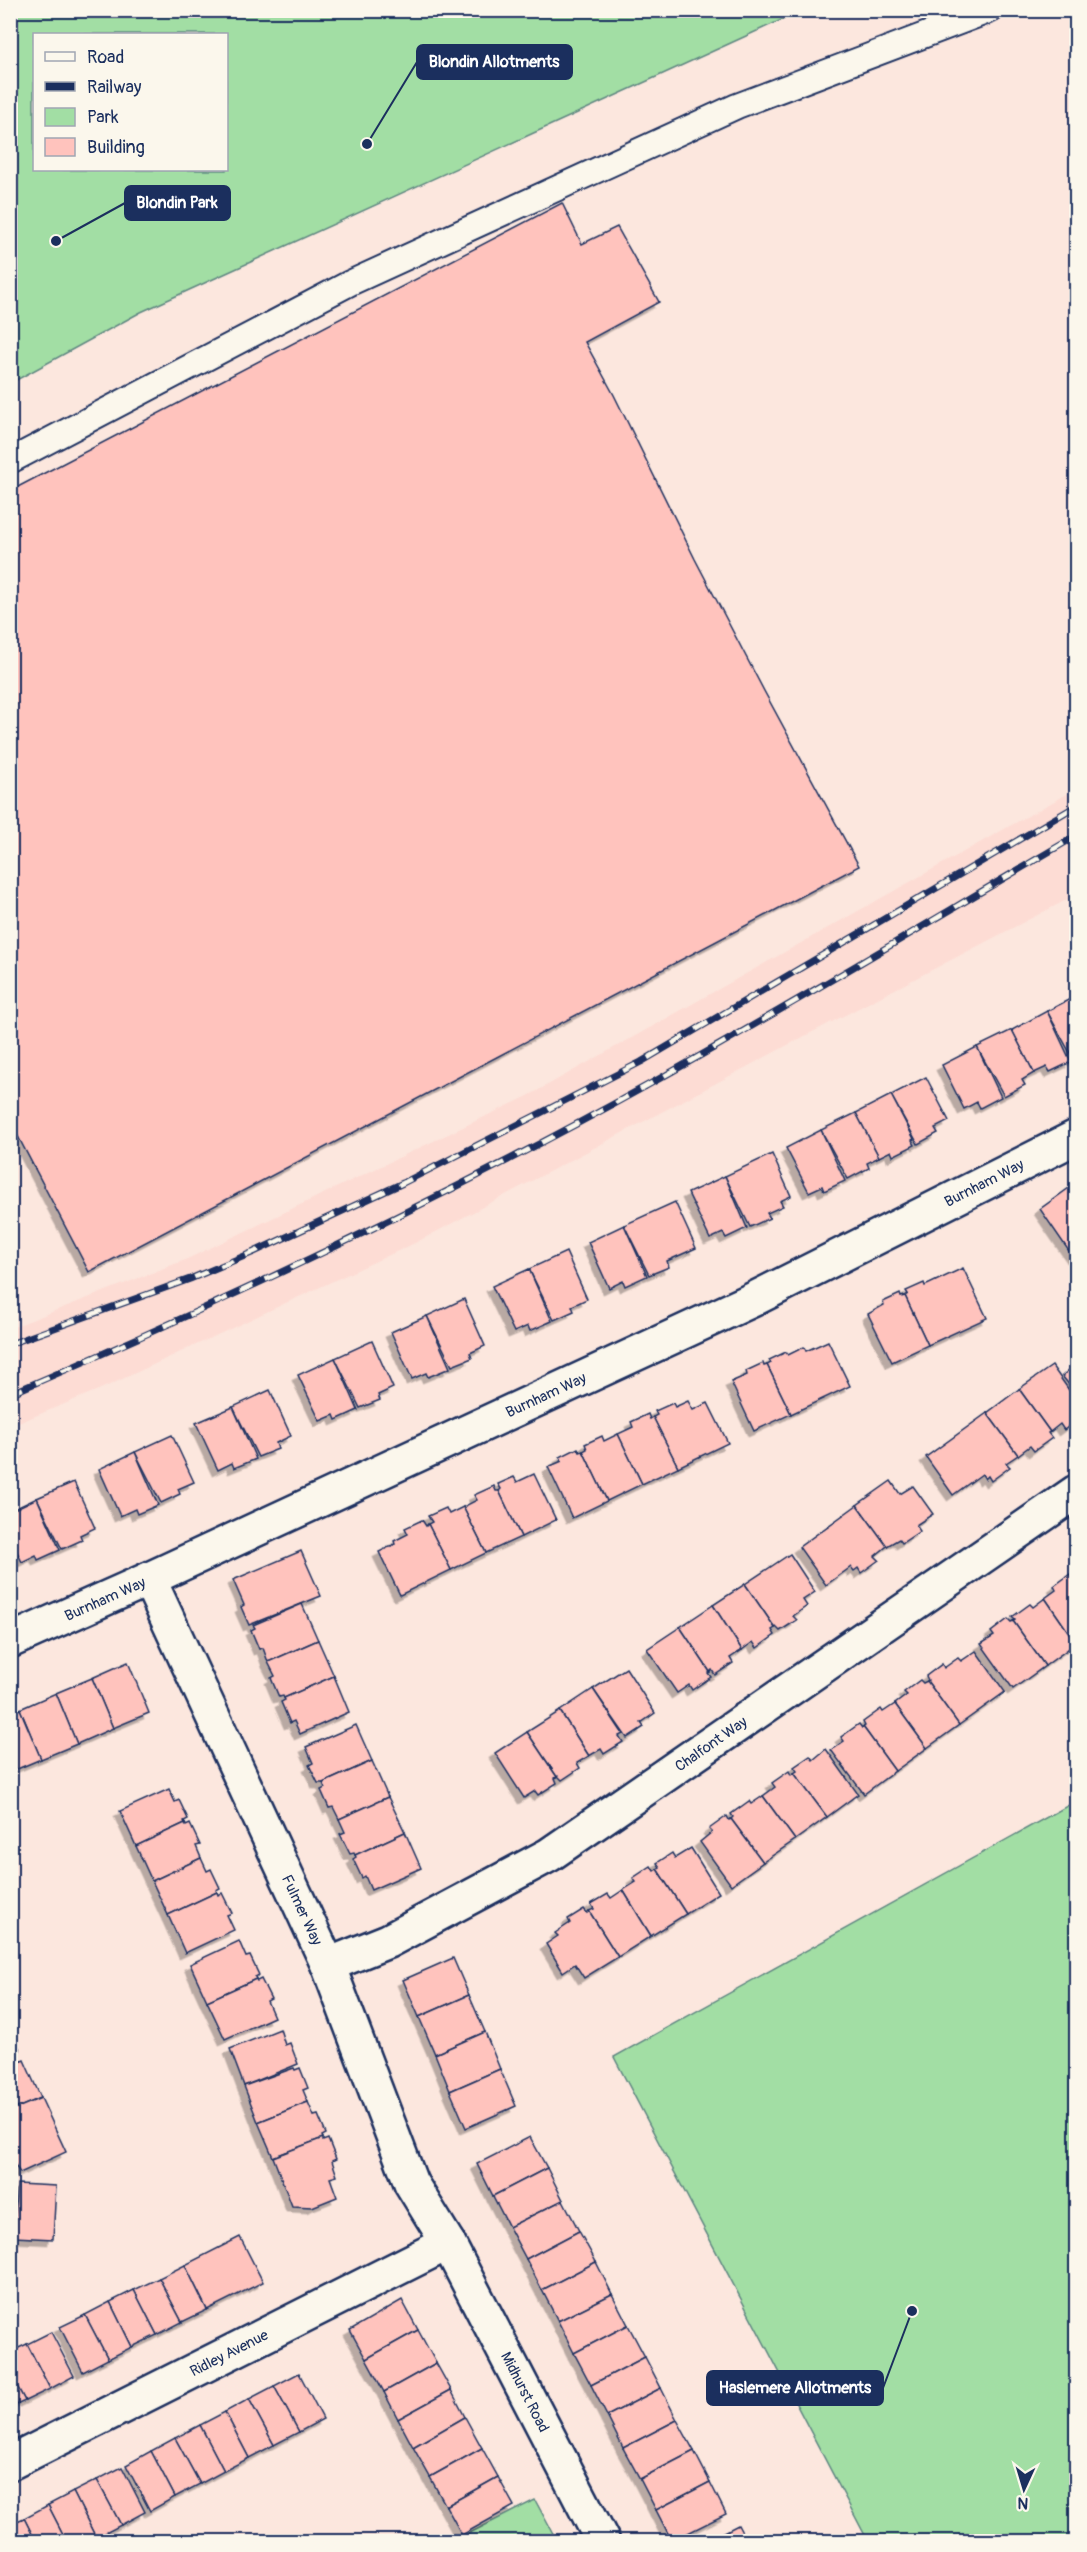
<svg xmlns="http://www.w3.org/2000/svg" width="1087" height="2552" font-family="Pangolin,sans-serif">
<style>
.built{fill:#fddcd4}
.green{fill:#a2dea4;stroke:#5e8681;stroke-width:1.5;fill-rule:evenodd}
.building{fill:#ffc3bd;stroke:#1b2f5e;stroke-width:1.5;filter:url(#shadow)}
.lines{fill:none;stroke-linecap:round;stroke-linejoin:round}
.lane-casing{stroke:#1b2f5e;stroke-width:28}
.street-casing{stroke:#1b2f5e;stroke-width:38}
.lane{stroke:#fbf7ec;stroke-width:24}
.street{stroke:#fbf7ec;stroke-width:33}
.rail-casing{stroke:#1b2f5e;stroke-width:7}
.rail{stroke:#fbf7ec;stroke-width:4.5;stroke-dasharray:14;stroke-linecap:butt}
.labels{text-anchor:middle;stroke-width:4.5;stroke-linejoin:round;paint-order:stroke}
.street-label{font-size:15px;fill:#1b2f5e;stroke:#fbf7ec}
.leader{fill:none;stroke:#1b2f5e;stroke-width:2}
.callout-dot{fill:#1b2f5e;stroke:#fbf7ec;stroke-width:2}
.callout{fill:#1b2f5e;stroke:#1b2f5e;stroke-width:2}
.callout-label{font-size:16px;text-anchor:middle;font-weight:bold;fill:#fff}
</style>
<defs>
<filter id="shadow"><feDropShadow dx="-5.5" dy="5.5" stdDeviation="0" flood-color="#0004"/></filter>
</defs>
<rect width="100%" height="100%" fill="#fce7de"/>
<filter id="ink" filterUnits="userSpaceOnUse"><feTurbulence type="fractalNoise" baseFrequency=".0167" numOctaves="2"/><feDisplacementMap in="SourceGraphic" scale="12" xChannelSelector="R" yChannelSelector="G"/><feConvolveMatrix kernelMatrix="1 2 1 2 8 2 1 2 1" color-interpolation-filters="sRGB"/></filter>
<g filter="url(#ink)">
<path class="built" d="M1076,789V895L801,1038L415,1243L103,1388L11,1426V1328L185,1260L528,1096Z"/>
<g class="green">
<path d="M11,10H801V11L141,312L11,383ZM34,34H226V170H34Z"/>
<path d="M1076,1801V2541H868L614,2057Z"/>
<path d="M535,2500L557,2541H454Z"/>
</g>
<g class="building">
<path d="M562,203L582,244L617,227L659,302L585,342L614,395L695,559L764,691L859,866L89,1272L10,1121V491Z"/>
<path d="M1076,996V1059L1074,1060L1047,1011Z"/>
<path d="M1047,1011L1071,1062L1050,1072L1047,1067L1034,1073L1012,1030Z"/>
<path d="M1012,1030L1034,1073L1022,1080L1025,1085L1004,1096L977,1047Z"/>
<path d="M977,1047L1001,1097L980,1108L977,1102L964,1109L942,1065Z"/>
<path d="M926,1077L949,1121L935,1128L938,1133L918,1144L891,1095Z"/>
<path d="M891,1095L914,1139L912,1140L915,1145L893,1156L891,1151L879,1157L856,1113Z"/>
<path d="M856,1113L879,1157L867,1163L869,1168L848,1179L821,1130Z"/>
<path d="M821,1130L845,1181L824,1191L822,1186L809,1192L786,1148Z"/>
<path d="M772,1154L791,1196L780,1201L783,1206L767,1213L770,1218L750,1227L725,1176Z"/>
<path d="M725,1176L747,1228L726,1238L723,1233L710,1239L688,1193Z"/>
<path d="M1076,1183V1255L1073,1257L1040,1209Z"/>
<path d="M675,1202L696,1248L667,1261L669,1267L649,1275L624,1225Z"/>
<path d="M624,1225L647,1276L625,1286L623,1281L609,1288L588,1242Z"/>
<path d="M566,1252L587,1299L572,1306L574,1311L554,1320L529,1269Z"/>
<path d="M963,1268L987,1318L928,1345L905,1296L908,1294L906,1291L924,1283L925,1286Z"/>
<path d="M529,1269L552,1321L530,1331L528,1326L514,1332L492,1286Z"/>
<path d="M900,1294L901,1297L905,1296L928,1345L892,1362L868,1314L884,1305L883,1302Z"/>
<path d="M464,1299L485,1346L470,1353L472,1358L452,1366L427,1316Z"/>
<path d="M427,1316L450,1368L428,1377L426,1373L412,1379L391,1332Z"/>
<path d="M372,1341L393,1388L378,1395L380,1400L360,1408L335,1358Z"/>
<path d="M828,1341L850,1386L791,1414L767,1365L771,1363L769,1360L786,1352L788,1355L804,1347L806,1351Z"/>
<path d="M335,1358L358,1410L336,1420L334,1415L320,1421L298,1375Z"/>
<path d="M763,1363L764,1366L767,1365L791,1414L754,1431L731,1382L747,1375L746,1371Z"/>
<path d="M1076,1364V1393L1062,1376Z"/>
<path d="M1052,1366L1076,1400V1421L1064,1430L1060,1424L1050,1432L1019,1389Z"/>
<path d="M1019,1389L1050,1432L1048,1433L1052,1438L1034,1451L1030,1446L1018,1455L987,1413Z"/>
<path d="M270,1390L291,1436L276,1443L278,1449L258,1457L233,1407Z"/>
<path d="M688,1401L693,1410L708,1403L728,1443L678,1467L653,1417L657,1415L655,1411L673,1403L675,1407Z"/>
<path d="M233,1407L256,1459L234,1468L232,1463L218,1470L196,1423Z"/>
<path d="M987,1413L1018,1455L1006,1463L1010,1467L991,1481L988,1476L985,1479L982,1474L953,1495L926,1457Z"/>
<path d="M648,1414L650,1419L653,1417L678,1467L642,1484L618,1434L633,1427L631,1422Z"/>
<path d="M618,1434L642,1484L607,1501L583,1451L587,1449L585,1444L602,1436L604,1441Z"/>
<path d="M172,1435L194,1482L178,1489L180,1494L161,1503L135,1452Z"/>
<path d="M578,1448L580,1452L583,1451L607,1501L572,1518L548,1467L562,1461L560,1457Z"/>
<path d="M135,1452L158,1505L137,1514L135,1509L120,1516L99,1469Z"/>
<path d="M534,1474L556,1520L521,1537L499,1491L501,1489L498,1484L514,1477L517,1482Z"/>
<path d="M891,1481L900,1494L913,1486L933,1514L916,1525L920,1531L902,1543L899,1539L887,1546L857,1505Z"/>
<path d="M74,1482L95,1528L80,1535L82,1540L62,1549L37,1498Z"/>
<path d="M494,1486L496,1491H499L521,1537L486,1553L463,1507L477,1500L474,1495Z"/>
<path d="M37,1498L60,1550L38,1560L36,1555L22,1562L10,1537V1511Z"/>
<path d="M857,1505L887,1546L875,1556L879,1560L861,1573L858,1568L854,1571L851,1567L826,1585L799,1547Z"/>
<path d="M463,1507L486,1553L451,1570L428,1524L432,1522L428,1516L446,1508L449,1514Z"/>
<path d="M422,1520L426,1526L428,1524L451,1570L400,1595L379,1552L395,1544L394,1541L408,1534L405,1528Z"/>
<path d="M301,1551L321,1596L249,1625L241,1607L244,1605L233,1580Z"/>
<path d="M790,1554L815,1592L803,1600L807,1606L793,1616L797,1620L780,1631L776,1627L775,1628L745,1584Z"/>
<path d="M1070,1574L1073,1578L1076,1576V1643L1045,1598L1056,1590L1054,1586Z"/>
<path d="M745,1584L775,1628L772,1630L775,1635L757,1648L753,1642L742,1650L713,1605Z"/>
<path d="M1045,1598L1076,1643L1045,1666L1013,1621L1015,1620L1012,1617L1030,1604L1033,1607Z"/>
<path d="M302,1604L318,1640L268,1662L263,1648L259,1649L251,1630L255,1628L253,1625Z"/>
<path d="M713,1605L742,1650L730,1658L733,1663L715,1675L712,1670L710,1672L680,1627Z"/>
<path d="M1008,1619L1011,1622L1013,1621L1045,1666L1013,1689L981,1644L994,1636L991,1632Z"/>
<path d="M680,1627L710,1672L708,1673L711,1677L692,1690L689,1685L677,1693L647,1649Z"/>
<path d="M318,1640L334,1676L284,1698L283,1696L279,1697L271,1678L275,1676L268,1662Z"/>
<path d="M976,1651L1005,1692L959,1725L927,1681L928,1680L926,1676L942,1664L944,1668L958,1658L961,1661Z"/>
<path d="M128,1662L149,1713L113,1728L92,1678Z"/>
<path d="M626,1668L655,1713L641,1723L644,1727L627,1738L593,1689Z"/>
<path d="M334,1676L349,1712L300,1734L294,1721L290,1723L281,1702L285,1700L284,1698Z"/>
<path d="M92,1678L113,1728L77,1744L56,1693Z"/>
<path d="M920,1680L923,1683L927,1681L959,1725L927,1748L895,1704L907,1695L904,1692Z"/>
<path d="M593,1689L623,1734L619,1736L623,1742L604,1754L601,1749L589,1756L560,1711Z"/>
<path d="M56,1693L77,1744L41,1759L20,1709Z"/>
<path d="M895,1704L927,1748L895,1771L863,1727L865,1726L863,1722L881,1709L883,1712Z"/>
<path d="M20,1709L41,1759L10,1772V1713Z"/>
<path d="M560,1711L589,1756L577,1763L580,1768L562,1780L558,1776L557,1777L527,1732Z"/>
<path d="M859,1724L862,1728L863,1727L895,1771L864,1794L831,1750L844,1741L841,1737Z"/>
<path d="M356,1725L372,1761L323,1783H318L309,1765L313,1763L306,1747Z"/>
<path d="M527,1732L557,1777L555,1778L557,1783L538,1795L535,1791L524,1798L495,1753Z"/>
<path d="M826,1749L858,1794L827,1817L794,1773L797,1771L794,1767L810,1756L813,1760Z"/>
<path d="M372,1761L388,1797L339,1819L333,1807L329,1808L321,1790L325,1788L323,1783Z"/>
<path d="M789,1771L791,1775L794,1773L827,1817L795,1840L763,1796L775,1787L772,1783Z"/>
<path d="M169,1789L175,1802L179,1800L188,1819L184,1821L185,1823L136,1846L120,1811Z"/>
<path d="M763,1796L795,1840L763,1862L731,1819L733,1817L731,1814L749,1801L751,1804Z"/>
<path d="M388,1797L405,1832L355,1855L354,1853L350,1854L340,1834L345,1832L339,1819Z"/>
<path d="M727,1816L729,1820L731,1819L763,1862L731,1885L700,1842L712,1832L709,1829Z"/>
<path d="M185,1823L186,1826L190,1824L200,1845L196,1846L201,1858L152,1881L136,1846Z"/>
<path d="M405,1832L421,1868L371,1890L365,1876L362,1878L353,1859L356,1857L355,1855Z"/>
<path d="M691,1848L719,1893L686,1914L657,1869L660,1867L657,1863L672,1853L675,1858Z"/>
<path d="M201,1858L207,1871L211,1869L220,1888L216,1890L217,1892L168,1915L152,1881Z"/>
<path d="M651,1866L654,1871L657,1869L686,1914L651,1936L623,1890L636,1882L633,1878Z"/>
<path d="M623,1890L651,1936L618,1957L589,1911L594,1909L591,1904L608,1894L611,1898Z"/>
<path d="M217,1892L218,1895L222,1893L232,1913L227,1915L234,1930L185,1953L168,1915Z"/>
<path d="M584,1909L587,1913L589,1911L618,1957L584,1978L575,1964L563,1972L546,1944L558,1936L555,1933L570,1923L568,1919Z"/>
<path d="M239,1941L246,1957L250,1956L259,1975L255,1977L256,1979L207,2001L190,1964Z"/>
<path d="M453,1958L469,1995L419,2017L403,1980Z"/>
<path d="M256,1979L257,1981L261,1979L271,1999L267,2001L274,2017L225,2039L207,2001Z"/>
<path d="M469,1995L485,2032L435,2054L419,2017Z"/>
<path d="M10,2029L20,2050L10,2054Z"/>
<path d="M280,2029L285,2045L290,2043L298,2064L244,2086L230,2049Z"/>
<path d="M485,2032L500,2069L450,2091L435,2054Z"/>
<path d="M24,2060L41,2098L10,2111V2066Z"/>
<path d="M294,2068L295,2070L300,2068L308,2088L303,2090L308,2102L258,2122L244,2086Z"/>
<path d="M500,2069L516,2106L466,2128L450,2091Z"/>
<path d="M41,2098L66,2152L20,2173L10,2157V2111Z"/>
<path d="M308,2102L314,2116L318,2115L326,2134L322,2136L323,2138L273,2157L258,2122Z"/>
<path d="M530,2137L547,2168L493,2196L477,2164Z"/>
<path d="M323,2138V2141L328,2139L336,2159L332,2161L337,2176L330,2178L337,2197L312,2207L292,2206L273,2157Z"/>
<path d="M547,2168L563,2200L509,2227L493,2196Z"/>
<path d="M17,2184L56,2186L53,2239L14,2237Z"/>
<path d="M563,2200L579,2231L526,2259L509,2227Z"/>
<path d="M579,2231L596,2262L542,2290L526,2259Z"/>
<path d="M240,2237L263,2282L207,2310L185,2265Z"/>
<path d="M596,2262L612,2294L558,2321L542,2290Z"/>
<path d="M185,2265L207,2310L182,2322L159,2278Z"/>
<path d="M159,2278L182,2322L157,2335L134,2290Z"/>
<path d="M134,2290L157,2335L132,2347L110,2302Z"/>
<path d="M612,2294L628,2325L574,2353L558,2321Z"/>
<path d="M402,2300L418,2330L366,2359L350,2330Z"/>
<path d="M110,2302L132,2347L108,2359L85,2315Z"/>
<path d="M85,2315L108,2359L83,2372L60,2327Z"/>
<path d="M628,2325L645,2357L591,2385L574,2353Z"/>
<path d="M418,2330L436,2363L384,2392L366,2359Z"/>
<path d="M51,2332L74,2376L50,2389L27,2344Z"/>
<path d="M27,2344L50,2389L25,2401L10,2373V2352Z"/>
<path d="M645,2357L661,2388L607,2416L591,2385Z"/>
<path d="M436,2363L451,2390L398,2419L384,2392Z"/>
<path d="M10,2373L25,2401L10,2408Z"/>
<path d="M299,2373L323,2419L299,2432L274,2386Z"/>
<path d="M274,2386L299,2432L274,2445L249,2399Z"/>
<path d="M661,2388L677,2420L623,2448L607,2416Z"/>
<path d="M451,2390L465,2417L413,2447L398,2419Z"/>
<path d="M249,2399L274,2445L249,2458L225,2412Z"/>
<path d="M225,2412L249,2458L224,2471L200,2425Z"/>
<path d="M465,2417L482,2448L430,2477L413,2447Z"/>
<path d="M677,2420L694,2451L640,2479L623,2448Z"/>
<path d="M200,2425L224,2471L200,2484L175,2438Z"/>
<path d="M175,2438L200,2484L175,2497L151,2451Z"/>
<path d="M482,2448L498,2477L446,2506L430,2477Z"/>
<path d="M151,2451L175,2497L150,2511L126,2465Z"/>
<path d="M694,2451L710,2482L656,2510L640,2479Z"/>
<path d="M122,2467L145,2512L121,2525L97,2480Z"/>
<path d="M498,2477L514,2506L462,2535L446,2506Z"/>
<path d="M97,2480L121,2525L96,2538L73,2492Z"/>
<path d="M710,2482L726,2514L672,2541L656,2510Z"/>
<path d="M73,2492L96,2538L89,2542H67L48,2505Z"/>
<path d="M48,2505L67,2542H36L24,2518Z"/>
<path d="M24,2518L36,2542H10V2524Z"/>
<path d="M738,2525L747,2542H705Z"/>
</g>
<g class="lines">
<defs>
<path id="lane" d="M10,461L350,283L737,106L991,10"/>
<g id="street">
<path d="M149,1579L328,1965L411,2183L448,2243L603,2542"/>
<path d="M10,1641L149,1579L752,1300L1076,1137"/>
<path d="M328,1965L388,1941L549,1855L1076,1492"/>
<path d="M10,2463L448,2243"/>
</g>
</defs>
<use href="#lane" class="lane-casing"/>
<use href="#street" class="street-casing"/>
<use href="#lane" class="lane"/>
<use href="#street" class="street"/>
<defs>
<g id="rail">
<path d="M10,1344L190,1279L254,1252L403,1183L641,1062L1076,806"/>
<path d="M10,1394C227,1301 441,1200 648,1085C792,1005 934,919 1076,836"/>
</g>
</defs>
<use href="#rail" class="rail-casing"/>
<use href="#rail" class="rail"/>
</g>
</g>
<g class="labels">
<g class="street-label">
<text transform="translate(984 1183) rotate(-27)" y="5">Burnham Way</text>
<text transform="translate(546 1395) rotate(-25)" y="5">Burnham Way</text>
<text transform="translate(105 1599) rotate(-24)" y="5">Burnham Way</text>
<text transform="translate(711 1744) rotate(-35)" y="5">Chalfont Way</text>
<text transform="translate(302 1910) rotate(65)" y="5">Fulmer Way</text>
<text transform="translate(229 2353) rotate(-27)" y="5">Ridley Avenue</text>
<text transform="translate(525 2392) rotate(63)" y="5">Midhurst Road</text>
</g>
</g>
<path class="leader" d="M367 144L417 62M56 241L125 203M912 2311L883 2388"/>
<g class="callout-dot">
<circle cx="367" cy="144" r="6"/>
<circle cx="56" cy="241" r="6"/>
<circle cx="912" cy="2311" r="6"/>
</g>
<g class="callout">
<rect x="417" y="45" width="155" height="34" rx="6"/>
<rect x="125" y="186" width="105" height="34" rx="6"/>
<rect x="707" y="2371" width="176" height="34" rx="6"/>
</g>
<g class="callout-label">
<text x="494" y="67">Blondin Allotments</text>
<text x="177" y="208">Blondin Park</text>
<text x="795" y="2393">Haslemere Allotments</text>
</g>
<rect width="1087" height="2552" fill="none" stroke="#fbf7ec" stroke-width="36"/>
<rect x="18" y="18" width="1051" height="2516" fill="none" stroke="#1b2f5e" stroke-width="2" filter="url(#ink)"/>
<rect x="33" y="33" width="195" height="138" fill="#fbf7ec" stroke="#a1a7b3" stroke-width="1.5"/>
<rect x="45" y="52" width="30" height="9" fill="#fbf7ec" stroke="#a1a7b3" stroke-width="1.5"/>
<text x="87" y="63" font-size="18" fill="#1b2f5e">Road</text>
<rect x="45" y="82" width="30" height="9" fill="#1b2f5e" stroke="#a1a7b3" stroke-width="1.5"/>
<text x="87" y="93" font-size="18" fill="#1b2f5e">Railway</text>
<rect x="45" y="108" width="30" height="18" fill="#a2dea4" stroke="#a1a7b3" stroke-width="1.5"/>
<text x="87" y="123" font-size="18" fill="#1b2f5e">Park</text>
<rect x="45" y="138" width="30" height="18" fill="#ffc3bd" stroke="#a1a7b3" stroke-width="1.5"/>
<text x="87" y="153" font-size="18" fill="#1b2f5e">Building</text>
<g transform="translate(1024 2489) rotate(184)" stroke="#fbf7ec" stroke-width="4.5" paint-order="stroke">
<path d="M0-4.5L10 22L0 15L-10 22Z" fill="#1b2f5e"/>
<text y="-9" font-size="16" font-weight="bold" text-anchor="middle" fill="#1b2f5e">N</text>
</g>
</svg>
